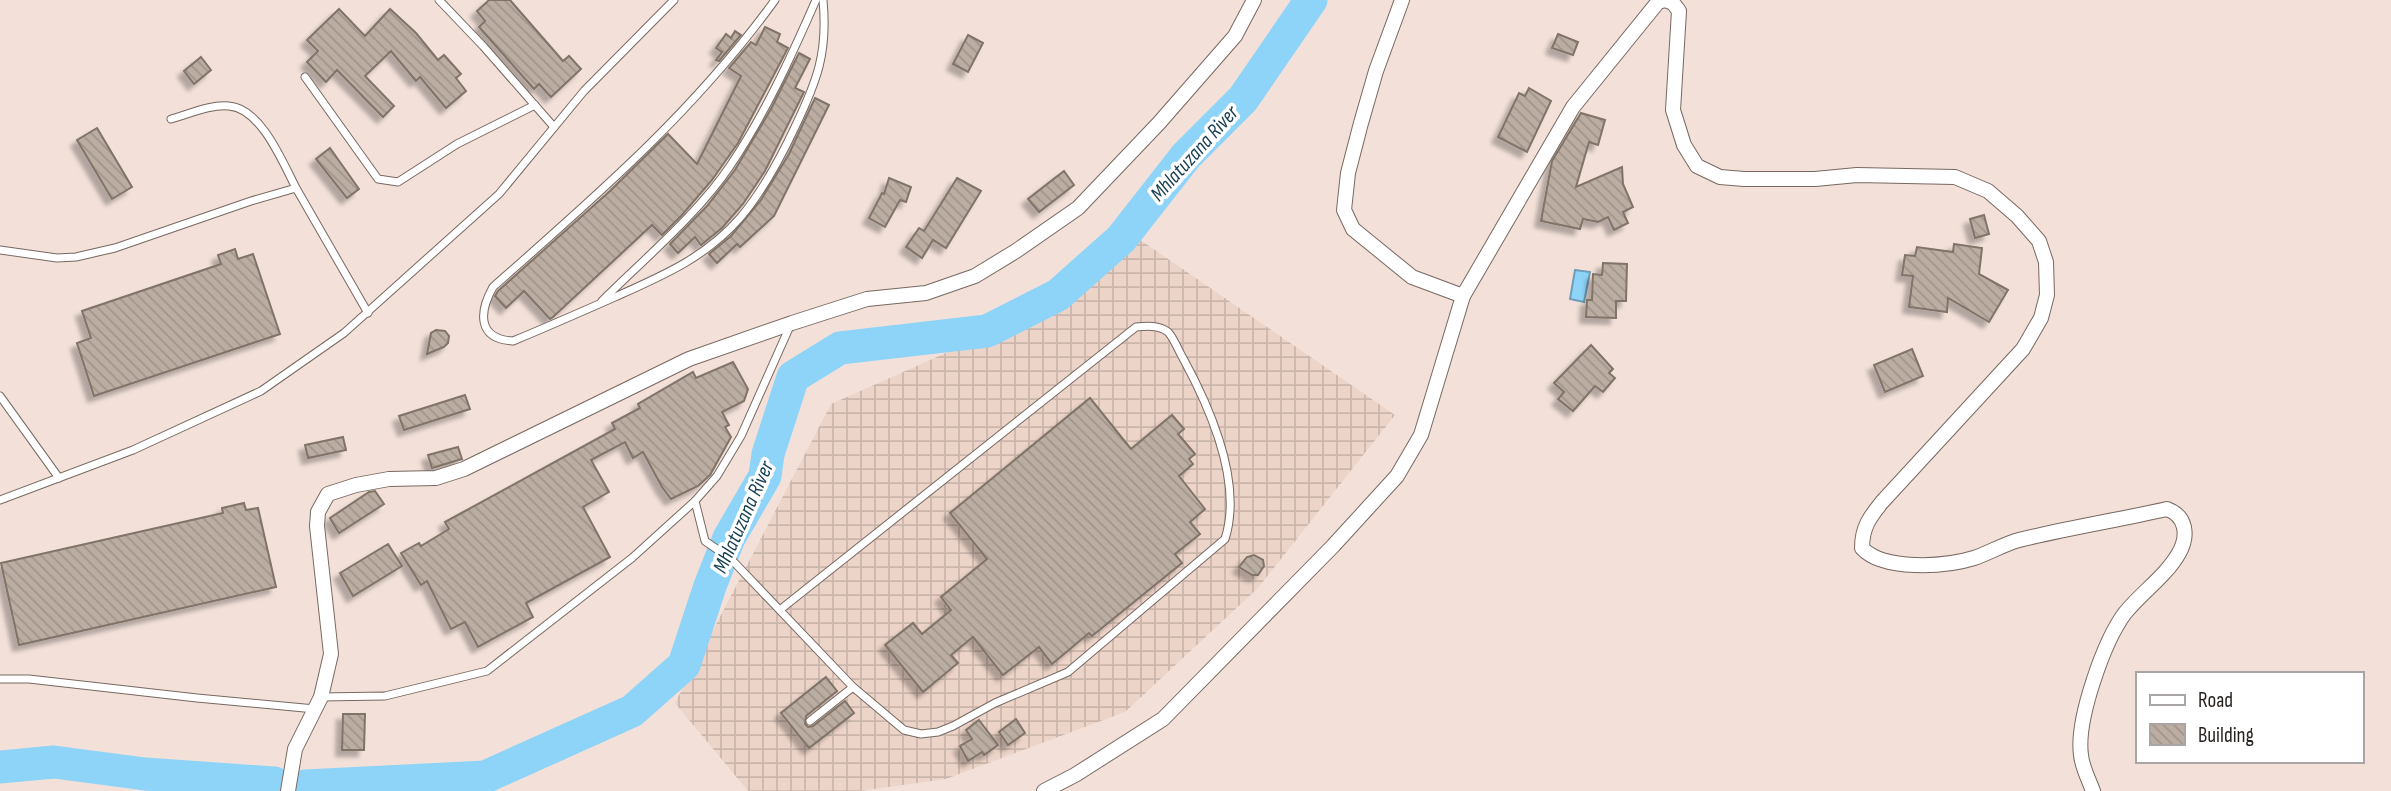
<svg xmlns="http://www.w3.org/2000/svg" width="2391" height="791" font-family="'Sofia Sans Condensed',sans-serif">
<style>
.industrial{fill:url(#industrial-grid)}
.water{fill:#8ed4f9;stroke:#6e9eb7;stroke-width:2}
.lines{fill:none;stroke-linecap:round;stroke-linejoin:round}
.river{stroke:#8ed4f9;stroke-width:33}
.building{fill:url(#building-back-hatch);stroke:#807368;stroke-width:2;filter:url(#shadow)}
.lane-casing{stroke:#776861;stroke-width:9}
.street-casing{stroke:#776861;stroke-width:16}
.lane{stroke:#fff;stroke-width:7}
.street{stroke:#fff;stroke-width:14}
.labels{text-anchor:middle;stroke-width:7;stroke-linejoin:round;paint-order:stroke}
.water-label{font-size:21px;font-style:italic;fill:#153e51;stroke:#fff}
</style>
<defs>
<pattern id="industrial-grid" width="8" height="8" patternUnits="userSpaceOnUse" patternTransform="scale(1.75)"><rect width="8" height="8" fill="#edd4c8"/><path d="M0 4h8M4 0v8" fill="none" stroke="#cbb6ab"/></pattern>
<pattern id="building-back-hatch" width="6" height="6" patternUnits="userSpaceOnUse" patternTransform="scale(1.75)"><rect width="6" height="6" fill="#bcada2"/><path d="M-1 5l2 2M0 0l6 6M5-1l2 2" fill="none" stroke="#a1948b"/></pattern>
<filter id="shadow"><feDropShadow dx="-6" dy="6" stdDeviation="2" flood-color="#0004"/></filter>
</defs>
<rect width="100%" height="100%" fill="#f3e1d9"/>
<path class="industrial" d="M1139,239L1395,415L1258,588L1125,712L946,779L860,791H748L675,703L831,404L1025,318Z"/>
<path class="water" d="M1575,270L1590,272L1584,302L1570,299Z"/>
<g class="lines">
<g class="river">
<path d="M0,767L54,762L145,774L274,783"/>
<path d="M305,786L485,777L632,711L684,665L710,586L729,538L765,476L768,454L793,377L840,348L987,331L1058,295L1121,239L1186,156L1243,99L1311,0"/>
</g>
</g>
<g class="building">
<path d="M489,0H510L563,61L569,56L581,69L551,97L539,84L534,89L479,27L485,21L477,11Z"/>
<path d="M339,9L365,36L390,9L416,33L438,60L444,55L461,74L456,78L466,91L446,108L420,77L416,81L391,51L365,76L394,106L383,117L337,70L326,82L307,62L318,51L307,40Z"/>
<path d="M765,27L780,34L777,42L788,48L738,143L712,180L682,215L662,235L652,225L553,317L550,319L524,291L506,308L495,296L498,291L610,191L668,134L697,164L741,76L729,68L751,42L756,45Z"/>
<path d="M735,31L741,35L719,61L716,60L722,52L716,48L726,34L731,38Z"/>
<path d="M1558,34L1578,42L1573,55L1552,48Z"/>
<path d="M968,35L983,43L968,72L953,64Z"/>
<path d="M799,53L810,59L795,88L804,92L765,171L743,204L722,228L701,245L695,237L678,253L670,244L707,206L735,170L771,109Z"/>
<path d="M201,57L211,70L194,84L184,71Z"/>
<path d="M1529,88L1551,101L1527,152L1498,137L1519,93L1525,96Z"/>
<path d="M815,98L829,105L774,216L740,247L737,244L717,263L709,254L731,236L761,200L789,154Z"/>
<path d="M1581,113L1605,120L1598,145L1589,142L1576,187L1622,167L1623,184L1633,207L1623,212L1628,223L1614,230L1608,217L1598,222L1583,219L1580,229L1541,221L1552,161Z"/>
<path d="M97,128L132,187L112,199L77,140Z"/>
<path d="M330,148L359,189L347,198L316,159Z"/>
<path d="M1064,171L1074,185L1039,212L1028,199Z"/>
<path d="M889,178L911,187L906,202L900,200L885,227L869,218L882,193L884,194Z"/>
<path d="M957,178L981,191L946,248L933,240L922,258L906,247L919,228L924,231Z"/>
<path d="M1984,215L1989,234L1975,238L1970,219Z"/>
<path d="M1954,244L1982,248L1979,274L2008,290L1989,322L1948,298L1947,312L1909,307L1913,276L1902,275L1905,255L1915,256L1917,247L1953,252Z"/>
<path d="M235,249L238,259L253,254L280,334L94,396L77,343L91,338L82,311L221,264L218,255Z"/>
<path d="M1603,263L1627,264L1626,301H1616V318L1586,317L1587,300H1592L1593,274L1602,275Z"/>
<path d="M436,330L445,331L449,336L448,343L444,347L427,354L431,333Z"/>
<path d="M1591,345L1613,369L1609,373L1615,378L1603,392L1595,386L1573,411L1558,399L1564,392L1554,383Z"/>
<path d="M1912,349L1923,376L1885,392L1874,365Z"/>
<path d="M733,362L748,389L744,401L722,412L729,425L725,427L731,437L710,475L698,486L671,499L662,487L643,452L633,458L625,442L591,460L609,492L583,507L610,557L526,603L533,617L478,647L465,622L451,629L427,581L421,585L401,553L419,543L421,546L449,529L445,522L615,429L612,423L640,408L638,404L693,372L696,378Z"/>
<path d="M465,395L470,409L404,430L399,416Z"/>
<path d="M1090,398L1131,449L1172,415L1184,429L1178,434L1195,454L1189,459L1193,464L1179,476L1205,509L1190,522L1200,534L1175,554L1182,563L1092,636L1089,633L1052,664L1039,647L1003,675L973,637L951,655L958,663L923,692L885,645L913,623L922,634L951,610L941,597L987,559L950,513Z"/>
<path d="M343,437L346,450L308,458L305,445Z"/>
<path d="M458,447L462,459L432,468L428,455Z"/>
<path d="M375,491L384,504L339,533L330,518L369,492Z"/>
<path d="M244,503L246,510L258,508L276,587L19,645L1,563L223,513L222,508Z"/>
<path d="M388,544L402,566L353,596L340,573Z"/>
<path d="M1254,555L1263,560L1264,566L1258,575H1252L1239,567L1247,557Z"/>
<path d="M826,677L837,691L806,716L805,724L808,727L813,726L845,701L854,713L809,748L781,713Z"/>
<path d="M343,714H365L364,750H342Z"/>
<path d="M1016,719L1025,733L1008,745L999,732Z"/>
<path d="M979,720L998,745L984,755L982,752L968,761L960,746L972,739L966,730Z"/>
</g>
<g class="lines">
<defs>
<g id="lane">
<path d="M439,0L483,46L554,127"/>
<path d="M775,0C693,113 596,196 493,287C479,312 477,339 513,341C547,327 581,312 615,297C662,276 705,258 740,218C763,191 780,159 795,127C817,81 828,53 823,0"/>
<path d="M305,77L378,179L398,182L457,144L535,105"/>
<path d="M171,119C189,114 211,104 229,106C261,108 283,163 296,188"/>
<path d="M0,250L57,258L76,257L115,248L251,201L296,188L368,313"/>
<path d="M602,301C643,260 698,214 730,166C765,114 791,57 816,0"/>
<path d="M0,396L59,478"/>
<path d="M0,500L133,450L261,391L344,333L499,194L584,91L674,0"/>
<path d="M781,609L1136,327C1146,326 1159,325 1168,332C1174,338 1179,352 1184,360C1211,410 1243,483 1225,539L1068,672L995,703L953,726L938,732L921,734L904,730L853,687L731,559L705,541L695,501L717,476L741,436L790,326"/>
<path d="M0,679H29L197,698L315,709"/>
<path d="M321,697L385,696L487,671L632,558L695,501"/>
<path d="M810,721L853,687"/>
</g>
<g id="street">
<path d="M1402,0L1376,71L1361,123L1348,173L1344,210L1353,229L1412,277L1463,296"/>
<path d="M288,791L295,749L321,697L331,654L317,526L318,512L328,494L356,485L389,479L436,478L464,469L689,359L792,323L867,299L926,293L975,276L1016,251L1078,208L1159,123L1235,36L1254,0"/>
<path d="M1044,791L1075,775L1163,719L1333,546L1397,476L1421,435L1463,296L1573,107L1658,2L1665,0L1673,3L1679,11L1673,110L1684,145L1697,166L1720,177L1744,179H1815L1857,175L1955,177L1988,191L2017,216L2039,241L2046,262L2047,295L2041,318L2023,349L1882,502C1870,517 1862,527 1862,548C1883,571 1945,567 1974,558C1989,553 2004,544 2019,540C2068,528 2118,520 2167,509C2186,516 2189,535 2179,553C2166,576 2142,592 2125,613C2104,641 2076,720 2081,755C2082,767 2089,780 2093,791"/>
</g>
</defs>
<use href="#lane" class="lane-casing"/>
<use href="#street" class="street-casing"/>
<use href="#lane" class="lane"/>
<use href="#street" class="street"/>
</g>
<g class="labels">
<g class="water-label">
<text transform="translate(1194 153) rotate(-48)" y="7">Mhlatuzana River</text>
<text transform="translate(743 517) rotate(-66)" y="7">Mhlatuzana River</text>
</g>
</g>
<rect x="2136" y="672" width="228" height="91" fill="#ffffff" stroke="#a8a5a4" stroke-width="2"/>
<rect x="2150" y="695" width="35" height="10" fill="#ffffff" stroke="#a8a5a4" stroke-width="2"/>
<text x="2198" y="707" font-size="21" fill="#251f1c">Road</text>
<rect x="2150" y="724" width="35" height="21" fill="url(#building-back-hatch)" stroke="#a8a5a4" stroke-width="2"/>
<text x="2198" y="742" font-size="21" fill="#251f1c">Building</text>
</svg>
